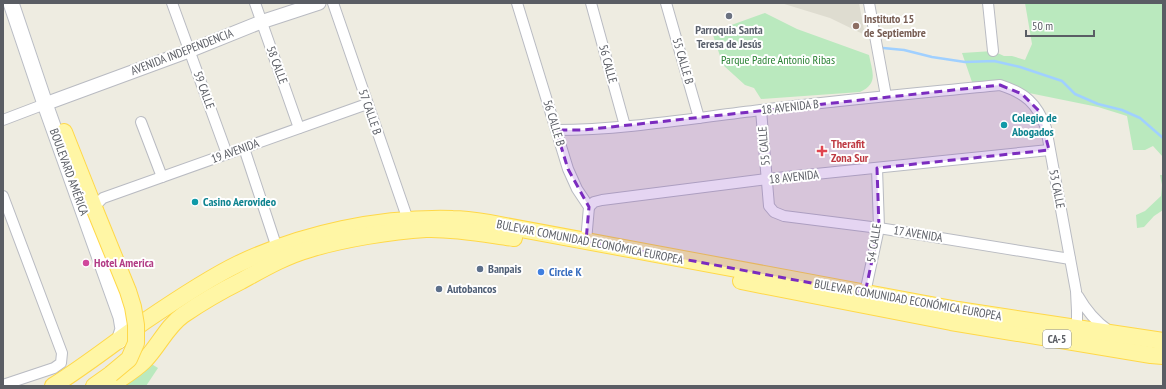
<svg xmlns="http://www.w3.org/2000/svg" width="1166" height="389" font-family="'PT Sans Narrow',sans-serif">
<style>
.education{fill:#dedcd0}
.green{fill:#bae9be}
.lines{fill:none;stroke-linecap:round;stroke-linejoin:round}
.stream{stroke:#a0d0ff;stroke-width:2.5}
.minor-casing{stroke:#b9bbc2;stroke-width:12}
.tertiary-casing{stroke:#b9bbc2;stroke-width:15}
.secondary-casing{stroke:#babdc5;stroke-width:17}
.primary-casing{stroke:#ffd849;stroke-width:18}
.minor{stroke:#fff;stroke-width:10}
.tertiary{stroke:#fff;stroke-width:13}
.secondary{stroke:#fff;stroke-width:15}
.primary{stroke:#fff6a5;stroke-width:16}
.primary-bridge-casing{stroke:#ffd849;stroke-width:18;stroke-linecap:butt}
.primary-bridge{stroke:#fff6a5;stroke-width:16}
.marked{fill:#7b2cbf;fill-opacity:0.2;stroke:#7b2cbf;stroke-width:3;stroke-dasharray:8 5;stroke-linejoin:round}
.worship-dot{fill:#6b7280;stroke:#fff;stroke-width:1.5}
.education-dot{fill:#8d6e63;stroke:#fff;stroke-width:1.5}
.culture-dot{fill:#0f9aa8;stroke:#fff;stroke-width:1.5}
.health-dot{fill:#e0444e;stroke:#fff;stroke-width:1.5}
.hotel-dot{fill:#d1479c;stroke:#fff;stroke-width:1.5}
.service-dot{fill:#5c6f8a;stroke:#fff;stroke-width:1.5}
.shop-dot{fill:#3f7fe0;stroke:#fff;stroke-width:1.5}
.labels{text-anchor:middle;stroke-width:4;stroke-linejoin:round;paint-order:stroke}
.shield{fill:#fff;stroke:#8c8e92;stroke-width:1}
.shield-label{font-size:11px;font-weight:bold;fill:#5a5d64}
.education-label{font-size:12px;font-weight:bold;fill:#785e54;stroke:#fff;text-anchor:start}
.worship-label{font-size:12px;font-weight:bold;fill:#5b616d;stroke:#fff}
.street-label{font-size:12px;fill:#5a5d64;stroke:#fff}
.park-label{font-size:12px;fill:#2b8235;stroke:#fff}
.culture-label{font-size:12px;font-weight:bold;fill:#0d838f;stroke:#fff;text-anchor:start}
.health-label{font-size:12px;font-weight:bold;fill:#be3a42;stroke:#fff;text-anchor:start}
.hotel-label{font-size:12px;font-weight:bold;fill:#b23c85;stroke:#fff;text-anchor:start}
.service-label{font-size:12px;font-weight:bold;fill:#4e5e75;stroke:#fff;text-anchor:start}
.shop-label{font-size:12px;font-weight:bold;fill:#366cbe;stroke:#fff;text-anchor:start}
</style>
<rect width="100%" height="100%" fill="#eeece1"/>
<path class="education" d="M781,3H859L865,35L830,18Z"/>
<g class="green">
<path d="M1025,3H1163V157L1153,146L1145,150H1133L1127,116L1098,107L1029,93L1004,83L972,82L962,53L993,51L1004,56H1012L1025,60L1032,44Z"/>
<path d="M765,13L797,29L869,55C872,71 879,84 860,92L761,99L754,88L745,85L723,65L712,32Z"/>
<path d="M1160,175H1163V210L1154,216L1144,227L1137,228L1136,215L1145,211L1161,196L1162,185Z"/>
<path d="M145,360L158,368L146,386H123Z"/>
</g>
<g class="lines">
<path class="stream" d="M883,48L904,50L932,57L965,62L994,61L1020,67L1062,81L1075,94L1098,104L1122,110L1140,118L1163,138"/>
<defs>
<g id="minor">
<path d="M172,3L227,154"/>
<path d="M255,3L299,128"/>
<path d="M333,3L408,220"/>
<path d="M517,3L568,169L577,189L589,207L586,241"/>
<path d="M591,3L625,126"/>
<path d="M666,3L699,118"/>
<path d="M869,3L886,96"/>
<path d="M988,3L993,51"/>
<path d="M761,110L769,206L774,212L784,216L879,228L1070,259"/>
<path d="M3,120L45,104"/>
<path d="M141,122L162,177"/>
<path d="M556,130C624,130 693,118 761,110C841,100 920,93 1000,85C1025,93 1037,103 1046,128L1076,291L1077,311V329"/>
<path d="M244,148L277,248"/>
<path d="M3,196L62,353L61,363L54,368L3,385"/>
<path d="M94,207L103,198L367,104"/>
<path d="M589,207L594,202L602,200L767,179L1049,150"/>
<path d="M865,293L879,228L877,168"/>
<path d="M1078,296C1086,310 1095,321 1108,330"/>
</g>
<path id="tertiary" d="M45,104L189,51L261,22L319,3"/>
<path id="secondary" d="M11,3L45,104L121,317L123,329L119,341"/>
<g id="primary">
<path d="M64,132L95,210"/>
<path d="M741,281L951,322L1151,355L1163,356"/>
<path d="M53,386C85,366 114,343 145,321C173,302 207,279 238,264C304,233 379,217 453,219C465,219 477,221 489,223L958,310L1163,341"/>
<path d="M94,386L111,374"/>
<path d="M110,386C121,378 134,371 144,361C158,347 167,326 183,315C202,302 221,291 241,281C263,269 285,256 310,249C343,239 391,231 426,229C455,228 485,234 514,238"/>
</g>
</defs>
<use href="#minor" class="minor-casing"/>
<use href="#tertiary" class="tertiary-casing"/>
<use href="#secondary" class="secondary-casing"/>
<use href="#primary" class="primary-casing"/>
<use href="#minor" class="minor"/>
<use href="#tertiary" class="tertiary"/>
<use href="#secondary" class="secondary"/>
<use href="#primary" class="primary"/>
<defs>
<path id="primary-bridge" d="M95,210L128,291L133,307L136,325V343L129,359L111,374"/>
</defs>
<use href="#primary-bridge" class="primary-bridge-casing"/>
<use href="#primary-bridge" class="primary-bridge"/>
</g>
<path class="marked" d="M1000,85L1022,94L1039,111L1049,150L877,168L879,228L865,293L586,241L589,207L568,169L556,130H583Z"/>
<circle class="worship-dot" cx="729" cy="16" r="4"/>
<circle class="education-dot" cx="856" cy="26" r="4"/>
<g class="culture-dot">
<circle cx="1004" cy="125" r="4"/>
<circle cx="195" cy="202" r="4"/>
</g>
<path class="health-dot" d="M820 145h4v4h4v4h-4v4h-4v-4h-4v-4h4z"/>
<circle class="hotel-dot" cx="86" cy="263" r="4"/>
<g class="service-dot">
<circle cx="480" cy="269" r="4"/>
<circle cx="439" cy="289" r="4"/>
</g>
<circle class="shop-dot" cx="541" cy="272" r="4"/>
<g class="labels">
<rect class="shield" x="1043" y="330" width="28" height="18" rx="3"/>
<g class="shield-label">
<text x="1057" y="343">CA-5</text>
</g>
<g class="education-label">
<text x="864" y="23">Instituto 15<tspan x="864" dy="14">de Septiembre</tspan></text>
</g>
<g class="worship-label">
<text x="729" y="34">Parroquia Santa<tspan x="729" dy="14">Teresa de Jesús</tspan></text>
</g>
<g class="street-label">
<text transform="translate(182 52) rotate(-21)" y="4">AVENIDA INDEPENDENCIA</text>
<text transform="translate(683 61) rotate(74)" y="4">55 CALLE B</text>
<text transform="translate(608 64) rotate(75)" y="4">56 CALLE</text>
<text transform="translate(277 65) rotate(70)" y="4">58 CALLE</text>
<text transform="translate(204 90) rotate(70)" y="4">59 CALLE</text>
<text transform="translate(790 107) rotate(-6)" y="4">18 AVENIDA B</text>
<text transform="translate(370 112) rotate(71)" y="4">57 CALLE B</text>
<text transform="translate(554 123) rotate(73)" y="4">56 CALLE B</text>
<text transform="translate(764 146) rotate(-95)" y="4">55 CALLE</text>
<text transform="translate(235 151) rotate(-20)" y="4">19 AVENIDA</text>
<text transform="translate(69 172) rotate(70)" y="4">BOULEVARD AMÉRICA</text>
<text transform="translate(794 177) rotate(-6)" y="4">18 AVENIDA</text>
<text transform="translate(1057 189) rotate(79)" y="4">53 CALLE</text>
<text transform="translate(918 234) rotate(9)" y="4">17 AVENIDA</text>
<text transform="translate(590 242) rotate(11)" y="4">BULEVAR COMUNIDAD ECONÓMICA EUROPEA</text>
<text transform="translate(874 243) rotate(-81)" y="4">54 CALLE</text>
<text transform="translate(908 300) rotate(10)" y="4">BULEVAR COMUNIDAD ECONÓMICA EUROPEA</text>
</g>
<g class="park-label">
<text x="778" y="64">Parque Padre Antonio Ribas</text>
</g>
<g class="culture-label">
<text x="1012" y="122">Colegio de<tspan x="1012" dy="14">Abogados</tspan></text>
<text x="203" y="206">Casino Aerovideo</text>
</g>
<g class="health-label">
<text x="831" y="148">Therafit<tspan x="831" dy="14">Zona Sur</tspan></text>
</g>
<g class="hotel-label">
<text x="94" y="267">Hotel America</text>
</g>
<g class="service-label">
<text x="488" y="273">Banpais</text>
<text x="447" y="293">Autobancos</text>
</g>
<g class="shop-label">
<text x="549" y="276">Circle K</text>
</g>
</g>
<rect width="1166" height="389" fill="none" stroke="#5a5d64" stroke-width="8"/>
<path d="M1026 30v6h68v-6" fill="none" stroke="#5a5d64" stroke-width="2"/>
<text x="1032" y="30" font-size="12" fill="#5a5d64" stroke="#ffffff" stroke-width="3" paint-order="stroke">50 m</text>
</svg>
